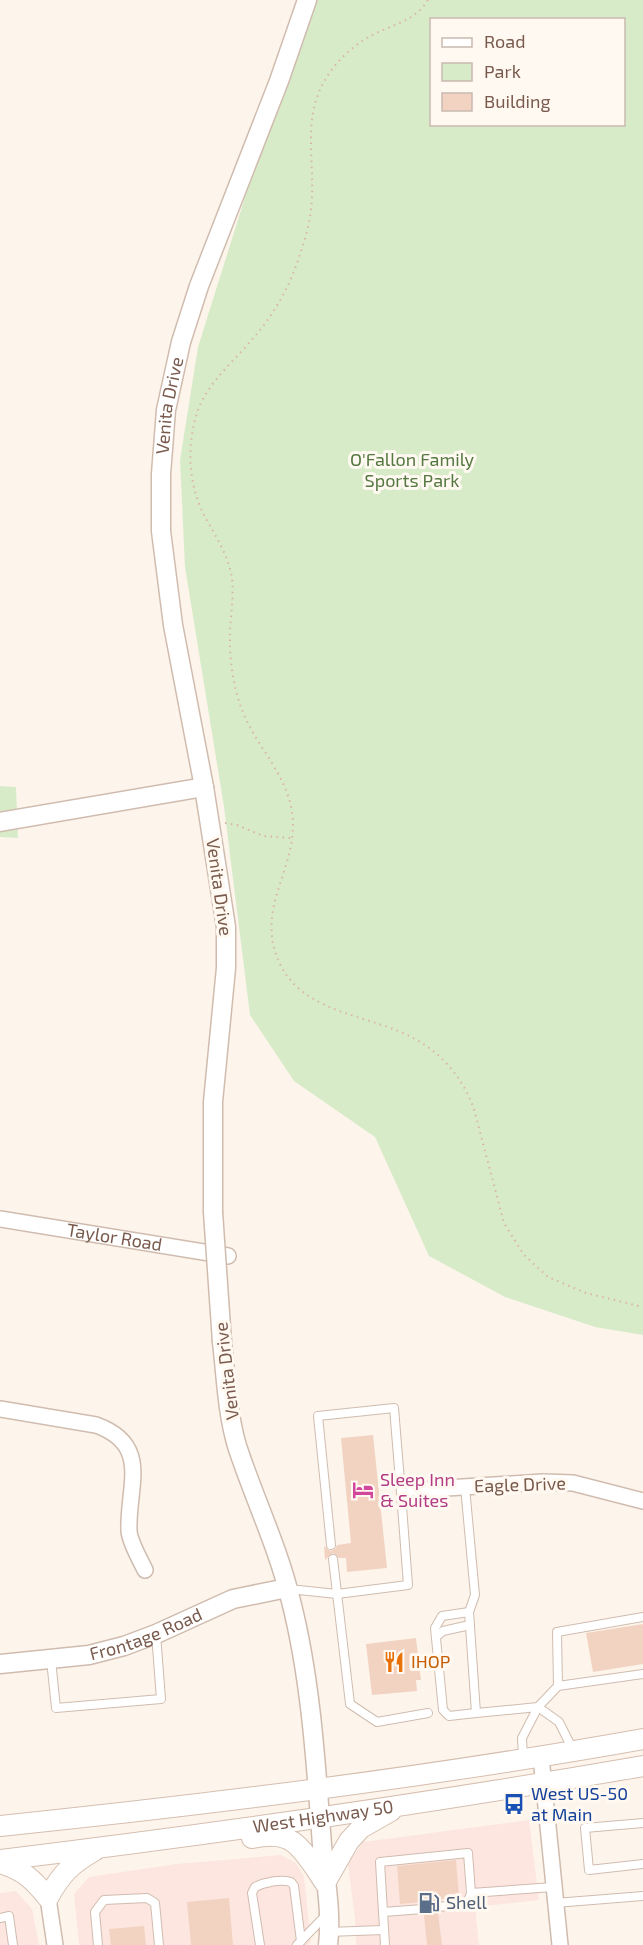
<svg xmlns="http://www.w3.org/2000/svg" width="643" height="1945" font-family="'Exo 2',sans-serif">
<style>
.commercial{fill:#fde6df}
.green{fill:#d8ebc8;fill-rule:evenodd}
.building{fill:#f2d3c2}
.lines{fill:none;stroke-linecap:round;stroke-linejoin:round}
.service-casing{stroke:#d0bcaf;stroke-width:10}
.minor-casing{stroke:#d0bcaf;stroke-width:18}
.tertiary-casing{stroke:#d0bcaf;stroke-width:21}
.secondary-casing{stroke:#d5beaf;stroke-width:22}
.path{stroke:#d8b6a4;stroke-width:2;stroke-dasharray:1.5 4.5;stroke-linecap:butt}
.service{stroke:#fff;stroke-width:8}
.minor{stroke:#fff;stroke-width:15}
.tertiary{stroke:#fff;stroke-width:18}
.secondary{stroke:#fff;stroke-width:20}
.tertiary-bridge-casing{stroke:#d0bcaf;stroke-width:21;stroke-linecap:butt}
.tertiary-bridge{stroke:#fff;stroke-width:18}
.labels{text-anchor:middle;stroke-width:6;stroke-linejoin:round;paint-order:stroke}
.street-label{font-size:18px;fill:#795a4d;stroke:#fff9f1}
.park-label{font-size:18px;fill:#547841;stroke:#fff9f1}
.hotel-label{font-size:18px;fill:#b23c85;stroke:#fff9f1;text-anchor:start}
.food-label{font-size:18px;fill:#c56008;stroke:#fff9f1;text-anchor:start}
.transit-label{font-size:18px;fill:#164399;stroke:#fff9f1;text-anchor:start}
.service-label{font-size:18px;fill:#4e5e75;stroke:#fff9f1;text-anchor:start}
</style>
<rect width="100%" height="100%" fill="#fdf5eb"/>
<g class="commercial">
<path d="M529,1820L539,1900L475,1907L479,1945H356L355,1920L348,1864L363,1842Z"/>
<path d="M281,1855L296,1863L304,1876L311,1942L308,1945H79L74,1894L89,1877L176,1864Z"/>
<path d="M16,1891L32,1909L39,1945H0V1893Z"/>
</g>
<g class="green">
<path d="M315,0H643V1335L595,1327L505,1297L429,1256L375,1137L294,1081L250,1015L224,807L185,567L180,460L198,347L252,175ZM432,20H624V124H432Z"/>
<path d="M0,786L16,787L18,838L0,837Z"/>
</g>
<g class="building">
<path d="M373,1435L387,1568L347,1572L346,1558H339L333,1553L325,1560L324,1546L331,1551L335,1549L337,1545L351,1543L341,1438Z"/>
<path d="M643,1624V1664L593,1672L586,1633Z"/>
<path d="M416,1638L421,1680H416L417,1691L372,1695L366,1644Z"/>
<path d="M456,1860L459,1897L442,1899L433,1904V1910L438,1913L442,1945H427L424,1915L428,1912V1906L422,1902L400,1904L397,1866Z"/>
<path d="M229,1898L233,1945H191L187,1902Z"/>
<path d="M144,1926L146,1945H111L109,1929Z"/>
</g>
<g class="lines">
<defs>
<g id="service">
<path d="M465,1487L475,1595L469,1612L476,1713L538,1707L558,1686L643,1674"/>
<path d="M331,1545L318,1416L394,1408L401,1493L431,1489"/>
<path d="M333,1559L350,1704L377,1722L428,1713"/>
<path d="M289,1589L337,1594L408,1585L401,1493"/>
<path d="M469,1612L442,1616L435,1628L443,1710L449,1716L476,1713"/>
<path d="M436,1637L443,1631L470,1625"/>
<path d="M51,1660L56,1708L161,1699L156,1634"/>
<path d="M558,1686L557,1632L643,1617"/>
<path d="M523,1757L522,1738L538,1707L559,1722L573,1750"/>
<path d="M643,1823L585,1828L589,1870L643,1864"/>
<path d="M555,1903L643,1896"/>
<path d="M438,1907L467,1904L471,1893"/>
<path d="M383,1912L423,1909"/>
<path d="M0,1918L9,1916L13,1945"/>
<path d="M328,1932L383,1930"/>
<path d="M98,1945L95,1912L104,1900L147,1898L155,1903L159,1945"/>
<path d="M260,1945L252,1893L255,1887C265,1882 280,1879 291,1882L294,1886L301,1941"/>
<path d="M297,1945L327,1914"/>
<path d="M385,1945L380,1862L468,1853L471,1893L553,1887"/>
</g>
<g id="minor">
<path id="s1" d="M0,1219L228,1256"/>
<path d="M0,1409L96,1425C152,1445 127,1487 129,1531C130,1543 140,1559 145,1570"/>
<path d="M431,1489L543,1482L573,1483L643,1501"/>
<path d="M541,1757L560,1945"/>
<path d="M48,1898L55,1945"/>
</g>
<g id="tertiary">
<path d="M0,822L204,787"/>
<path id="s2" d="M213,1212V1102L226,968V927L204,787L173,625L161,531V474L166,410L181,342L199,286L279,81L307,0"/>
<path d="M222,1342C226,1376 227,1412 237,1446C254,1498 278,1547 291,1601C311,1680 316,1764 322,1845C325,1877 332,1912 328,1945"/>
<path id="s3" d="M0,1664L89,1655L124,1646L156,1634L233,1599L287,1588"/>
</g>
<g id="secondary">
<path d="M0,1826C215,1804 430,1777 643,1739"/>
<path d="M252,1838C262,1836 274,1834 285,1838C301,1842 316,1870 325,1883L349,1841L361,1828L391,1811"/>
<path id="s4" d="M0,1860C215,1834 430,1803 643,1766"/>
<path d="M0,1863C23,1870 33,1879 48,1898C61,1874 71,1864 94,1851"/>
</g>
</defs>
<use href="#service" class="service-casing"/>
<use href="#minor" class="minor-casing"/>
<use href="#tertiary" class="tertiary-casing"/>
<use href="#secondary" class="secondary-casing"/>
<g class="path">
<path d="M428,0C414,23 388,25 367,38C350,48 335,63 325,80C303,117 314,158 312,198C311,218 306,238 299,257C289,289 271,319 249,343C230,365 206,385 197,413C187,445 188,480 202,511C213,533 228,553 232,578C234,596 231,613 230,631C229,657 233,686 242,710C256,746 286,773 292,812C300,868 254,905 279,962C303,1015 371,1014 415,1039C444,1055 463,1079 474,1109L504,1223L524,1255L548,1277L586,1293L643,1307"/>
<path d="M225,823L237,825L263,836L291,838"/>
</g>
<use href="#service" class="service"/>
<use href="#minor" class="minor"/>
<use href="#tertiary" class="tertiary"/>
<use href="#secondary" class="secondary"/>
<defs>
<path id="tertiary-bridge" d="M213,1212L222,1342"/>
</defs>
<use href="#tertiary-bridge" class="tertiary-bridge-casing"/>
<use href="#tertiary-bridge" class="tertiary-bridge"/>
</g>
<defs>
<symbol id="hotel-bare" viewBox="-9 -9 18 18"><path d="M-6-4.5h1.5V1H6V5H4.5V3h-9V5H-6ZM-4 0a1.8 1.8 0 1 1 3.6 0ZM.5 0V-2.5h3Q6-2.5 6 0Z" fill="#d1479c" stroke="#fff9f1" stroke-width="2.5" paint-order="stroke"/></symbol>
<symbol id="restaurant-bare" viewBox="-9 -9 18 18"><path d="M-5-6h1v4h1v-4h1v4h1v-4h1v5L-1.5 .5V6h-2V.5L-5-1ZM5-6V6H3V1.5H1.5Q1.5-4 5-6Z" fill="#e8710a" stroke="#fff9f1" stroke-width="2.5" paint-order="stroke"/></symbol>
<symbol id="bus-bare" viewBox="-9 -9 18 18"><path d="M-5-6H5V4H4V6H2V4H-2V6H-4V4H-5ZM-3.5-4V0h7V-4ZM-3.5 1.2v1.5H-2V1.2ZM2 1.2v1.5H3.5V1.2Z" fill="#1a4fb4" stroke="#fff9f1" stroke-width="2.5" paint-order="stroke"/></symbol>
<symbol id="fuel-bare" viewBox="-9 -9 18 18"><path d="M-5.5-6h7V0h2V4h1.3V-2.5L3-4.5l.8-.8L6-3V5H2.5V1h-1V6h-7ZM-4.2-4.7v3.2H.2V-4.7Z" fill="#5c6f8a" stroke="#fff9f1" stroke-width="2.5" paint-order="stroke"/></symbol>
</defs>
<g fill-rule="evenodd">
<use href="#hotel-bare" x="348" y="1475" width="30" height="30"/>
<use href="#restaurant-bare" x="379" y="1647" width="30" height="30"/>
<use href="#bus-bare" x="499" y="1789" width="30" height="30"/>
<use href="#fuel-bare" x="414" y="1888" width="30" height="30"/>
</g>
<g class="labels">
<g class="street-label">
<text dy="6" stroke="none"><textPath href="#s2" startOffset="813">Venita Drive</textPath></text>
<text transform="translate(219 887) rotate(82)" y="6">Venita Drive</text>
<text dy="6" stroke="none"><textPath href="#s1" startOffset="116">Taylor Road</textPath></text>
<text transform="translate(227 1371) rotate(-97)" y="6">Venita Drive</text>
<text transform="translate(520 1485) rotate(-2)" y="6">Eagle Drive</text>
<text dy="6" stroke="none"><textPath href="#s3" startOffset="150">Frontage Road</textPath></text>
<text dy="6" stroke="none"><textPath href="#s4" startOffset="326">West Highway 50</textPath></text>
</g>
<g class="park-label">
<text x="412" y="466">O'Fallon Family<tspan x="412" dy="21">Sports Park</tspan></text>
</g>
<g class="hotel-label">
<text x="380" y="1486">Sleep Inn<tspan x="380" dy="21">&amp; Suites</tspan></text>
</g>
<g class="food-label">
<text x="411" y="1668">IHOP</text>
</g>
<g class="transit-label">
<text x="531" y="1800">West US-50<tspan x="531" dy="21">at Main</tspan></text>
</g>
<g class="service-label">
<text x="446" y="1909">Shell</text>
</g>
</g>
<rect x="430" y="18" width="195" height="108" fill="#fff9f1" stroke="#c9b9af" stroke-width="1.5"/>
<rect x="442" y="38" width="30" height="9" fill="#ffffff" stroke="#c9b9af" stroke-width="1.5"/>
<text x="484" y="48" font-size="18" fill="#795a4d">Road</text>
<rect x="442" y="63" width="30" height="18" fill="#d8ebc8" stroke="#c9b9af" stroke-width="1.5"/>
<text x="484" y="78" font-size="18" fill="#795a4d">Park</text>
<rect x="442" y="93" width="30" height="18" fill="#f2d3c2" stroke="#c9b9af" stroke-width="1.5"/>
<text x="484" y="108" font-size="18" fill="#795a4d">Building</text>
</svg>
